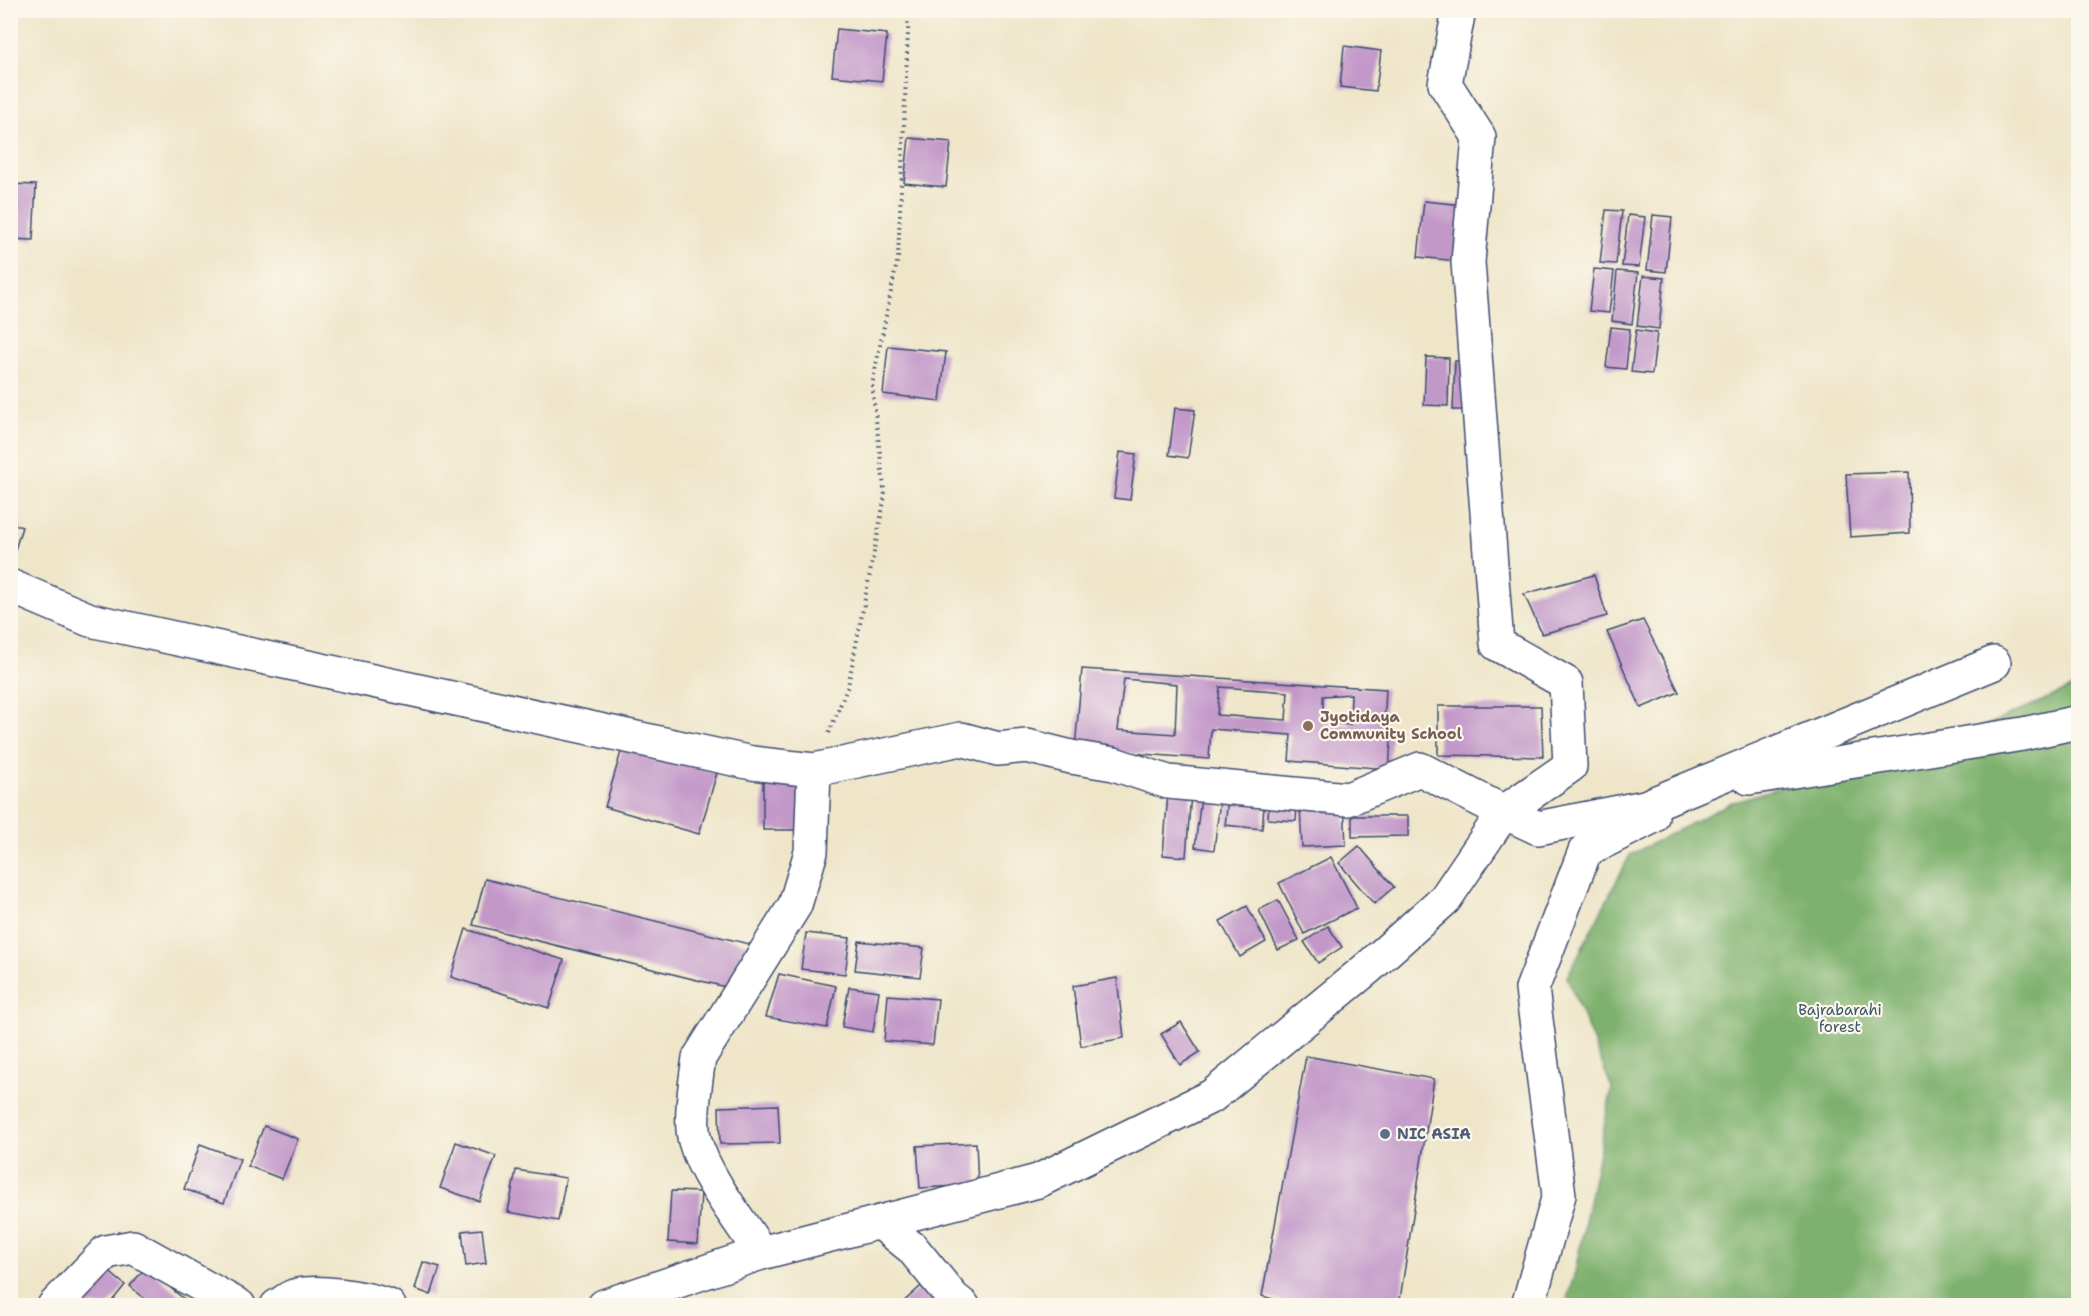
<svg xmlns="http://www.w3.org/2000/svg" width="2089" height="1316" font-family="'Shantell Sans',sans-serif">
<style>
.forest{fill:#7eb16d;stroke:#4c7066;stroke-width:1.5}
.building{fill:#c298c9;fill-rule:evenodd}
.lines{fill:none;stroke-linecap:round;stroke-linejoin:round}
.minor-casing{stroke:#3b4a6e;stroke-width:36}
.path{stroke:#3b4a6e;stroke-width:4;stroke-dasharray:1.5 4.5;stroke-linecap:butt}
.minor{stroke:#fff;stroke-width:33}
.education-dot{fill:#8d6e63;stroke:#fbf7ec;stroke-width:2}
.service-dot{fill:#5c6f8a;stroke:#fbf7ec;stroke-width:2}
.labels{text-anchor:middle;stroke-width:4.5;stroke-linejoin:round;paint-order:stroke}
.education-label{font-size:15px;font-weight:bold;fill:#785e54;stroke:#fbf7ec;text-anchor:start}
.park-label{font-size:15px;fill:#3c5766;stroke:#fbf7ec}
.service-label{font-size:15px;font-weight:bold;fill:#4e5e75;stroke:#fbf7ec;text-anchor:start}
</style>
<rect width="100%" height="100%" fill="#fbf7ec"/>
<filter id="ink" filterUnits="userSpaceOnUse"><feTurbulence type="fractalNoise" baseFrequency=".0167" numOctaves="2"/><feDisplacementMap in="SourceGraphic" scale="12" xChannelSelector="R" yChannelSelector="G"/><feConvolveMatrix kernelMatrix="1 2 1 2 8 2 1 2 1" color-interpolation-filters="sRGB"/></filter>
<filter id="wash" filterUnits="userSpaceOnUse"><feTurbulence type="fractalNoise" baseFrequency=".008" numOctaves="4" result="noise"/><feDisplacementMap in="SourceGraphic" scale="24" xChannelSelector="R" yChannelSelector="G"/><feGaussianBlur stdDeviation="1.35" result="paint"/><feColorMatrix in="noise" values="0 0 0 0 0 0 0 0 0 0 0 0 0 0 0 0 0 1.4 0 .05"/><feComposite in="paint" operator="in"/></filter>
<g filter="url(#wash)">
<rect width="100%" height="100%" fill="#efe6ca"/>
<path class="forest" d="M2078,685V1305L1565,1306L1575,1272L1612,1088L1567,977L1630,855L1732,802L1983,727Z"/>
<g id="blocks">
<g class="building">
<path d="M837,29L887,34L882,81L832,76Z"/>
<path d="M1344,46L1381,51L1376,91L1340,87Z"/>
<path d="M909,138L951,142L946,187L904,183Z"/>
<path d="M10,184L36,185L33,240L10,239Z"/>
<path d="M1424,201L1474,206L1468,262L1418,257Z"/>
<path d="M1606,210L1622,211L1616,264L1600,263Z"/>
<path d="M1628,215L1645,217L1639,267L1622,266Z"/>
<path d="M1653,215L1672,217L1666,272L1647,270Z"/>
<path d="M1594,269L1614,271L1609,313L1589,311Z"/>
<path d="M1617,271L1638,273L1632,324L1612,321Z"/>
<path d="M1643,276L1664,278L1659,329L1637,326Z"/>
<path d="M1611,327L1630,329L1626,369L1606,367Z"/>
<path d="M1636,330L1657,333L1652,374L1631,372Z"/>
<path d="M888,346L946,352L940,401L883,394Z"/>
<path d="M1426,357L1449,358L1448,406L1424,405Z"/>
<path d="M1455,361H1477L1476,410H1453Z"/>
<path d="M1175,408L1195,410L1188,458L1169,455Z"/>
<path d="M1120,452L1136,454L1130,500L1114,498Z"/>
<path d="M1909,472L1910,533L1850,537L1846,474Z"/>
<path d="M10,523L22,527L11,563H10Z"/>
<path d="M1594,575L1607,616L1542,634L1524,594Z"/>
<path d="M1643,620L1679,692L1641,708L1607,632Z"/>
<path d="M1082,669L1386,689L1384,727L1392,728L1389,769L1289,761L1291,735L1211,729L1209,759L1075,749ZM1124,679L1177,684L1175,734L1118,730ZM1220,687L1288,692L1286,720L1217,715ZM1351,694L1350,725L1323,723V696Z"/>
<path d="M1438,706H1541L1543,757L1438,755Z"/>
<path d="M623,745L717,773L699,834L605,807Z"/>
<rect x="763" y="778" width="48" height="52"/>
<path d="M1202,789L1221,792L1214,850L1195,847Z"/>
<path d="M1229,792L1265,795L1262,829L1225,825Z"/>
<path d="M1168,793L1191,794L1186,857L1163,855Z"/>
<path d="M1269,800L1297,802L1296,821L1268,819Z"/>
<path d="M1344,804L1346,845L1302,847L1300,806Z"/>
<path d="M1352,816H1408V836L1352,837Z"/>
<path d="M1359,846L1394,887L1374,904L1339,863Z"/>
<path d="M1331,857L1357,908L1304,934L1279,883Z"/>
<path d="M485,879L753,945L742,991L473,925Z"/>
<path d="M1278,900L1299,940L1278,950L1259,910Z"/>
<path d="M1247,906L1266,942L1240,957L1220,921Z"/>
<path d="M1328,926L1342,947L1318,963L1304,942Z"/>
<path d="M466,929L564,960L549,1008L451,977Z"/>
<path d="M806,933L850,938L845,974L801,969Z"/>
<path d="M859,941L924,948L920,977L855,970Z"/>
<path d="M779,974L836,986L827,1028L766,1017Z"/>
<path d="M1117,978L1124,1038L1081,1046L1073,986Z"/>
<path d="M849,987L879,991L873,1032L842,1027Z"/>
<path d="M888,995L938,999L933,1045L884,1041Z"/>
<path d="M1181,1022L1200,1052L1180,1065L1161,1034Z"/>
<path d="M1306,1056L1434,1079L1399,1306H1297L1262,1296Z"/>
<path d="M778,1105L780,1143L720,1144L719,1107Z"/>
<path d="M264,1126L298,1139L282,1179L248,1166Z"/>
<path d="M456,1142L496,1156L479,1201L440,1188Z"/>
<path d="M976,1143L978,1185L920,1188L917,1146Z"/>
<path d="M200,1144L240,1159L224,1203L184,1189Z"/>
<path d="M516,1170L566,1178L558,1221L508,1212Z"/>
<path d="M671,1191L701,1192L698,1244L668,1242Z"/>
<path d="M482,1229L486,1263L466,1266L462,1231Z"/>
<path d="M423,1262L440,1267L431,1295L415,1289Z"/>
<path d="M100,1264L125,1285L108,1306H65Z"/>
<path d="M146,1267L192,1306H153L130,1286Z"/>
<path d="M921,1286L940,1306H899Z"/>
</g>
</g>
</g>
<g filter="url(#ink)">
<use href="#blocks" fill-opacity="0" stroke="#3b4a6e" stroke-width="1.5"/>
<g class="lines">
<defs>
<g id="minor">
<path d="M10,586L90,620L752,763L814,770L961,739L998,749L1027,746L1071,757L1114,764L1168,782L1348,799L1420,769L1504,812L1570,766L1566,683L1497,644L1468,262L1479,137L1445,84L1459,10"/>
<path d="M1749,778L2023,734L2078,722"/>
<path d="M881,1223L912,1248L953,1298L963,1306"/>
<path d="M761,1253C740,1221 705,1177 695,1141C689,1122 696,1078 699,1058L795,905L811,852L814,770"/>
<path d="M54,1306L106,1252L133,1247L239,1306"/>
<path d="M277,1306C283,1303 288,1298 294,1296C317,1289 367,1298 389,1306"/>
<path d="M604,1306L761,1253L1038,1181L1212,1096L1369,967L1445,899L1504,812L1538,828L1645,807L1994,663"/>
<path d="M1528,1306L1559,1195L1532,989L1585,851L1652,817"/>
</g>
</defs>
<use href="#minor" class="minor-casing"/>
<path class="path" d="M829,733L848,686L885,496L872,385L898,257L909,10"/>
<use href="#minor" class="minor"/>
</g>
</g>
<circle class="education-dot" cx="1308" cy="726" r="6"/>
<circle class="service-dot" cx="1385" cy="1134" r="6"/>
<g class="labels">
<g class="education-label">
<text x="1320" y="722">Jyotidaya<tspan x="1320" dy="17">Community School</tspan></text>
</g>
<g class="park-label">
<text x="1840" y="1015">Bajrabarahi<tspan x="1840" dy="17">forest</tspan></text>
</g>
<g class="service-label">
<text x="1397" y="1139">NIC ASIA</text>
</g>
</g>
<rect width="2089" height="1316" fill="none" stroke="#fbf7ec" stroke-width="36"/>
</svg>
